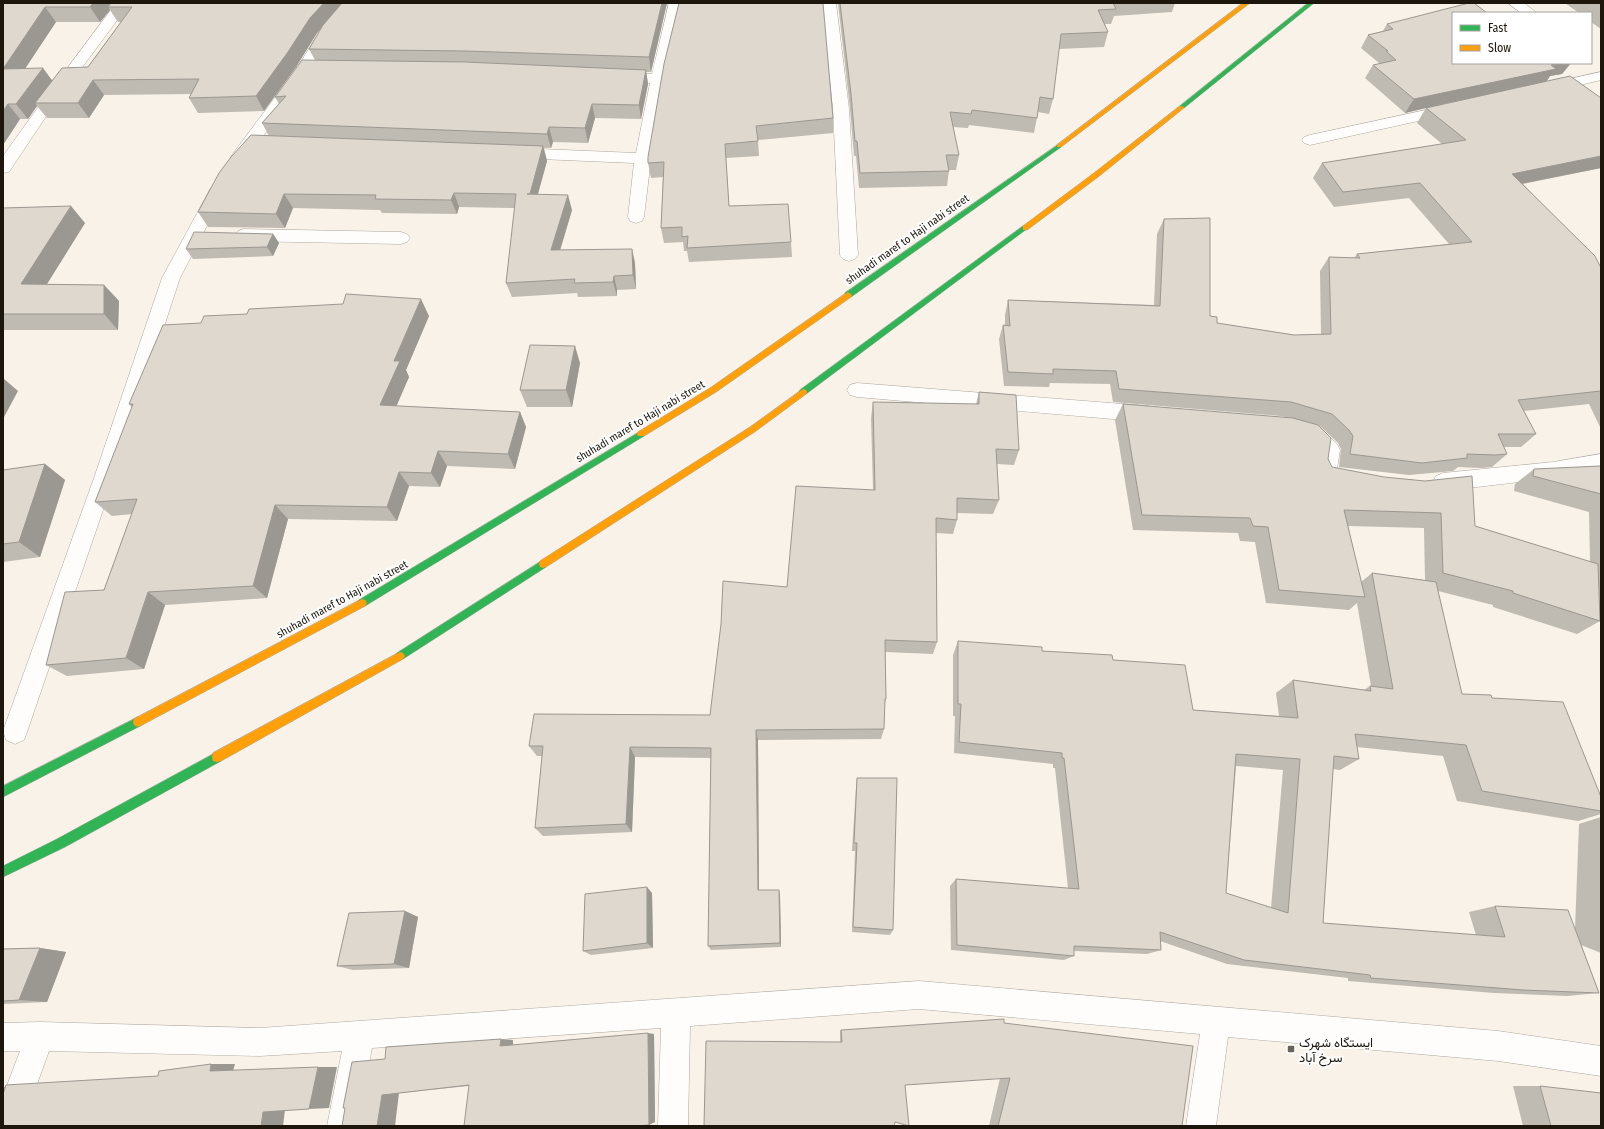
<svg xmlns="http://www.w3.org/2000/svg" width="1604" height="1129" font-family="'Fira Sans Condensed',Vazirmatn,sans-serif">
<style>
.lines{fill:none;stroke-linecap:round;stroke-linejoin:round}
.street-casing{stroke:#ada79e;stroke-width:1}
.fast-casing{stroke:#ada79e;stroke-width:1}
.slow-casing{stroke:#ada79e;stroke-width:1}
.street{fill:#fefdfc;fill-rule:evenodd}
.fast{fill:#30b455;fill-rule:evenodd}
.slow{fill:#ff9f0a;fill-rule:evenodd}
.wall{fill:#bfbab2;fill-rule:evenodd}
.shaded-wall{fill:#9b9791}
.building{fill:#ded8cf;stroke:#9b9791;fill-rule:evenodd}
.poi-dot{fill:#6a635a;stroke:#fff;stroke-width:1.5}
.labels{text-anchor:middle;stroke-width:4;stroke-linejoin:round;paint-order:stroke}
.street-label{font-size:11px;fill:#1d160d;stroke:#fff}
.near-poi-label{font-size:13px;fill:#1d160d;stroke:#fff;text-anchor:start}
</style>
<rect width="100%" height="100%" fill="#f8f2e9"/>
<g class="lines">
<defs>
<g id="street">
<path d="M116,3H130L49,112L9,172L3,173V156L39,106Z"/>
<path d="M345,3H359L329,39L311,69L244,163L238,164L232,163L230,159L232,155L297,68L318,34Z"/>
<path d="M669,3H683L665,79L651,158L644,217L642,221L636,223L630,221L628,217L634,163L516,158L510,157L508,153L510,149L516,148L636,153L650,83L617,81L612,80L610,77L612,74L617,73L652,74Z"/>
<path d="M822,3H836L849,109L858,255L855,259L849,261L843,259L840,255L833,109Z"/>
<path d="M1508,3H1524L1537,13H1521Z"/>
<path d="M1601,72V80L1547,93L1542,91L1539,88L1542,85Z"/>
<path d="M1449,105L1454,107L1457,110L1454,113L1310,145L1304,143L1302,140L1304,137L1310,135Z"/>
<path d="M216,188L222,189L224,193L180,278L114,478L27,732L24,740L15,744L6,740L3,731L94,478L162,278L208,193L210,189Z"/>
<path d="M244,229L401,232L407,234L410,238L407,242L401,244L244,241L238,239L235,235L238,231Z"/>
<path d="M857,383L1148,406L1155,409L1158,414L1155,419L1148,422L857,397L850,395L847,390L850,385Z"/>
<path d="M1305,424L1320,428L1337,444L1340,450L1337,469L1348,472L1351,478L1348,484L1341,486L1319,481L1316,475L1319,453L1307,440L1298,438L1295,432L1298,426Z"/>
<path d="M1601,454V470L1553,478L1443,491L1436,488L1433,482L1436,476L1443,473L1553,462Z"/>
<path d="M919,981L1498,1031L1601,1046V1076L1498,1061L1228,1037L1216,1126H1186L1200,1034L919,1009L690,1026L688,1126H658L661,1028L372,1048L357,1126H327L342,1051L260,1056L49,1051L22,1126H3V1096L20,1051H3V1023L40,1022L260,1028Z"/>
</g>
<g id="fast">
<path d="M1308,3H1314L1184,108H1180V106Z"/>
<path d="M1059,144L1062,146L1061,147L851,297H845V293Z"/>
<path d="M1023,226H1027L1028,228L806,394H800L799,392L800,390Z"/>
<path d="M641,431L644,432L645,434L644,436L365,606L362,607L359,606L357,603L359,600Z"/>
<path d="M543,560L546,561L547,564L546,567L403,659L400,660L397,659L395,656L397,653Z"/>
<path d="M138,717L142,719L143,722L142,725L3,797V786Z"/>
<path d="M217,752L221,753L222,757L221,761L65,847L3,877V866L57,839Z"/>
</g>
<g id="slow">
<path d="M1243,3H1250L1061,147H1057V145Z"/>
<path d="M1180,106L1185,107L1098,177L1027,230H1023V226L1094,173Z"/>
<path d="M848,292L852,295L851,297L716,392L644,436H638L637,434L638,432L710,388Z"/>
<path d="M803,389L806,390L807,392L806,394L756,431L546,567L543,568L540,567L539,564L540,561L750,427Z"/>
<path d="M362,599L365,600L367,603L365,606L142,725L138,727L134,725L133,722L134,719Z"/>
<path d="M400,652L403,653L405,656L403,659L221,761L217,762L213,761L212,757L213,753Z"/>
</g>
</defs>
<use href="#street" class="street-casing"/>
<use href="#fast" class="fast-casing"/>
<use href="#slow" class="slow-casing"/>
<use href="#street" class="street"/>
<use href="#fast" class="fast"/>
<use href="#slow" class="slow"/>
</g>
<g class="wall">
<path d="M3,3H667L651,72H646L648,84L641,119L595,118L588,143L553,142L551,148H544L547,161L538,194L572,210L560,250L632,249L635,263L636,289L617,290V296L578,297L577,293L512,297L506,283L515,208L459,207L457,214L382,213L380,210L293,208L285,228L208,227L198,212L269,136L262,123L279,104L275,97L315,60L309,49L322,27L317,33L296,67L264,111L198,113L189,98L191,94L104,95L89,118H47L37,106L28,119H20L3,145ZM110,10L118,22H121L88,67L52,80L25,68L56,22H100Z"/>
<path d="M679,3L833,118V133L758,140L759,156L726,158L729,206L791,242L792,257L689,262L687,251H684L683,242L664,243L661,228L663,177L651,178L648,163Z"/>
<path d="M838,3H1175L1172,12L1114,16L1111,24H1105L1108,32L1104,47L1059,49L1053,99L1049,114L1038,112L1034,133L969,125L968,128L953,127L959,155L956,170H949L947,186L859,188L856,156H854L850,109Z"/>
<path d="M1565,3H1601V29L1591,22V13H1579Z"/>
<path d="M1387,24L1453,63H1571L1562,74L1550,76L1547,81L1601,98V168L1523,184L1601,268V429L1589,404L1524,411L1536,434L1521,447H1504L1507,454L1492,467L1481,468L1458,467L1453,471L1409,475L1339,467L1341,449L1338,443L1321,427L1320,426L1328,459L1332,467L1475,526L1590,562L1589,512L1514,491L1515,484L1534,469L1601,466V607H1599L1600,621L1577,634L1493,607V605L1438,591L1462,694L1492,698L1601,797V814L1578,821L1457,801L1443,756L1357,747L1359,759L1340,770L1333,769L1323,923L1476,935L1469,912L1495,906L1575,929L1579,824L1601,817V953L1581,945L1599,993L1567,996L1494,993L1348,981V978L1227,964L1160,941L1161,950L1147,954L1074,951V956L1064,960L951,950L950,886L956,879L1068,888L1055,768H1053V764L954,753L955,716H953V655L958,641L1113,660L1193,710L1279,716L1276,693L1293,680L1364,690L1370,686H1371L1357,603L1349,610L1266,603L1255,542L1240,541L1238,533L1133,530L1115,420L1123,404L1290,418L1281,416L1113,402L1110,384L1050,383L1049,387L1004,386L999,339L1003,325H1005V315L1008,300L1154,305L1157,234L1164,219L1210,316L1217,323L1294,335L1321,334L1320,271L1329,257L1354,258L1357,254L1449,244L1409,198L1334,207L1313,178L1322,163L1442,144L1417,123L1426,108L1405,113L1365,78L1373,65L1379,64V63L1361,48L1368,35L1383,31ZM1348,526L1424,528L1425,580L1372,573L1361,582ZM1236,766L1283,770L1271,908L1226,893Z"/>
<path d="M3,208L85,223L47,284L104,285L119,301L118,330H3Z"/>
<path d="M273,234L279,243L273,256L193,259L186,249Z"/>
<path d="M429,316L406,370L409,377L396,406L520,412L526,427L515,469L447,466L440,487L409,486L397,521L288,519L267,598L165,605L144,669L67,676L46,665L104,590L132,514L112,516L95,502L132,408L129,404Z"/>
<path d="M580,363L572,407H527L520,390Z"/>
<path d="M979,392L1019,450L1014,465L997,464L999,500L993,514L957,513V520L953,534L936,533L937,642L933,654L885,652L886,699L884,707V729L881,739L758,740L759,890L780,895L781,947L711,950L708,946L711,758L635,757L632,832L543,836L535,828L542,756H537L529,746L710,715L787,587L873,490L871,418L873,402L976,404Z"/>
<path d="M45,464L65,480L40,557L3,562V470Z"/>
<path d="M1600,720H1601V772Z"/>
<path d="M857,778L893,930L890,935L852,932L855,851H852L856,787Z"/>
<path d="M652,893L653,948L591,955L583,951Z"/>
<path d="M405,911L418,917L409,968L353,970L337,966Z"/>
<path d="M40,948L66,952L47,1002L3,1004V949Z"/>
<path d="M1004,1023L1182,1126H989L1000,1078L905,1085L894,1126H694L695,1125H704L840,1042V1031L841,1030Z"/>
<path d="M654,1034L655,1122L469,1086L399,1093L342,1126L385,1059L513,1040V1045Z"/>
<path d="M1513,1086H1540L1601,1126H1523Z"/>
</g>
<g class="shaded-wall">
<path d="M93,3H115L108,7L110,10L100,22L90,7Z"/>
<path d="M324,3H344L317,33L296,67L264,111L256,96L310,18Z"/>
<path d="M662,3H667L651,72L649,57Z"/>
<path d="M45,7L56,22L15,84L3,69Z"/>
<path d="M1560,63H1571L1562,74L1550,76L1546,82L1426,108L1405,113L1414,99Z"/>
<path d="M43,68L54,83L35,103L37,106L28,119L16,104Z"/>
<path d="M646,70L648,84L641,119L639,105Z"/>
<path d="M93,80L104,95L89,118L78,103Z"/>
<path d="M8,104L20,119L3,145V111Z"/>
<path d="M592,104L595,118L588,143L585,128Z"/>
<path d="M549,127L553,142L551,148L547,134Z"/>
<path d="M543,146L547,161L534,208L530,194Z"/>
<path d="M1601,156V168L1500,188L1512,174Z"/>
<path d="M454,193L459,207L457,214L451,200Z"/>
<path d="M284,194L293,208L285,228L276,214Z"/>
<path d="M568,195L572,210L556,264L551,250Z"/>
<path d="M71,206L85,223L37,300L21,284Z"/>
<path d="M273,234L279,243L273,256L267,247Z"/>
<path d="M632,249L635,263L636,289L633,275Z"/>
<path d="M614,276L617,290V296L613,282Z"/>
<path d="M104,285L119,301L118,330L104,314Z"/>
<path d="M421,299L429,316L406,370L409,377L390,421L380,405L394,361Z"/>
<path d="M575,346L580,363L572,407L566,390Z"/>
<path d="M3,378L18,391L3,419Z"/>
<path d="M520,412L526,427L515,469L508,454Z"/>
<path d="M438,451L447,466L440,487L431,473Z"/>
<path d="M45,464L65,480L40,557L19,542Z"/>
<path d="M399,472L409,486L397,521L387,507Z"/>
<path d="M275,505L288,519L267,598L253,586Z"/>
<path d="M148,592L165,605L144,669L126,658Z"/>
<path d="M756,730L758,740L759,896L758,890Z"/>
<path d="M630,747L635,757L632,832L626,824Z"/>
<path d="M647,887L652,893L653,948L647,943Z"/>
<path d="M779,890L780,895L781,947L780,943Z"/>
<path d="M405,911L418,917L409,968L394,964Z"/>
<path d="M40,948L66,952L47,1002L19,1000Z"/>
<path d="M648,1033L654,1034L655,1122L649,1125Z"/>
<path d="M501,1039L513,1040V1047L500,1046Z"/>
<path d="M211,1064H235L233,1071H210Z"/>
<path d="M318,1067H337L329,1108L309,1109Z"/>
<path d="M3,1087H5L3,1092Z"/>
<path d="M399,1093L395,1126H377L382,1095Z"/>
<path d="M285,1110L283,1126H261L263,1112Z"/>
</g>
<g class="building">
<path d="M3,3H93L90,7H45L3,69L43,68L16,104H8L3,111Z"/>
<path d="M111,3H324L310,18L288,52L256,96L189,98L199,79L93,80L78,103H35L62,68L88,67L132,7H108Z"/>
<path d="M342,3H662L649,57L465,51L309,49L323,25Z"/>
<path d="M679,3H823L833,118L756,126L758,141L725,144L729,206L788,204L791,242L687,248L688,236L682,237V227L661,228L664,162L648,163V157L664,64Z"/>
<path d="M840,3H1113L1116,9L1098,10L1108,32L1061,34L1053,99L1040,97L1037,118L972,110L971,114L950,112L959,155H946L949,171L860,173L857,141H855L851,94Z"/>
<path d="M1469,3H1474L1487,13H1453V63H1560L1551,65L1556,69L1414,99L1373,65L1396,60L1386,51H1388L1368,35L1393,29L1387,24Z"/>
<path d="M302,60L465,62L646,70L639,105L592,104L585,128L549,127L547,134L262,123L286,96L275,97Z"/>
<path d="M1570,76L1601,98V156L1512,174L1595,256L1601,268V391L1518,400L1536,434H1498L1507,454L1495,455L1467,454V458L1422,463L1350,454L1353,436L1349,430L1332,414L1291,402L1119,389L1116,371L1053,369V374L1008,372L1003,325L1010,326L1008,300L1160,306L1164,219L1210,218V316L1217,317V323L1294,335L1331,334L1329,257L1360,258L1357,254L1472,242L1420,183L1343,192L1322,163L1466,140L1426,108Z"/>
<path d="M251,135L543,146L530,194H527L568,195L551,250L632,249L633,275L614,276L613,282L574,283L575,279L506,283L516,194L454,193L451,200L375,199L376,195L284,194L276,214L198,212L219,173L231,157Z"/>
<path d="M71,206L21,284L104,285V314H3V208Z"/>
<path d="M194,232L273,234L267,247L186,249Z"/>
<path d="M346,294L421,299L394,361H400L380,405L520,412L508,454L438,451L431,473L399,472L387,507L275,505L253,586L148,592L126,658L46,665L65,592L104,590L137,499L95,502L133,404H129L163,325L201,323L204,316L247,314L249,309L343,304Z"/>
<path d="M530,345L575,346L566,390H520Z"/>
<path d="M979,392L1016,395L1019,450L996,449L999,500L957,498V520L936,518L937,642L885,640L886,699H885L884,729L756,730L758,890H779L780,943L708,946L711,748L630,747L626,824L535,828L543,746H529L534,714L710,715L721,624L723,581L787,587L796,486L875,490L873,402L979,404Z"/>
<path d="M1123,404L1293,418L1318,425L1331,438L1328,459L1332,467L1384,477L1425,481L1472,476L1475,526L1598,564L1600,621L1513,593V591L1443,573L1441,513L1344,510L1365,597L1279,590L1268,527L1253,526L1250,518L1142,515Z"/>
<path d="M45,464L19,542L3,544V470Z"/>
<path d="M1601,466V494L1533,476L1534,469Z"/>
<path d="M1372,573L1436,582L1462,694L1491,695L1492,698L1563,702L1601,797V811L1482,791L1466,745L1355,734L1359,759L1334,756L1323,923L1505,937L1495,906L1568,910L1599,993L1523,990L1371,978L1370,975L1244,960L1160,932L1161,950L1074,946V956L957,945L956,879L1079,889L1064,758H1062V753L959,742L961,704H958V641L1042,647V651L1112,655L1113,660L1185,665L1193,710L1298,718L1293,680L1371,691L1370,686L1393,689ZM1236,754L1300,759L1288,913L1226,893Z"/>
<path d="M857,778H897L893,930L853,927L857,843H854Z"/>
<path d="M647,887V943L583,951L585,894Z"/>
<path d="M405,911L394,964L337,966L349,913Z"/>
<path d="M40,948L19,1000L3,1001V949Z"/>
<path d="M1004,1019V1023L1193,1046L1182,1126H998L1010,1078L905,1085L909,1126L895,1122L894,1126H704L706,1041L842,1042L841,1030Z"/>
<path d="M648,1033L649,1125L636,1126H464L469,1085L382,1095L377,1126H342L345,1108H343L352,1062L385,1059L386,1047L501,1039L500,1046Z"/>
<path d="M211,1064L210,1071L318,1067L309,1109L263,1112L261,1126H3V1094L6,1085L158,1076L159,1071Z"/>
<path d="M1540,1086L1601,1093V1126H1551Z"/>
</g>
<rect class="poi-dot" x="1287" y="1045" width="8" height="8" rx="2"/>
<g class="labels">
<g class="street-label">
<text transform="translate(907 239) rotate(-35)" y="4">shuhadi maref to Haji nabi street</text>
<text transform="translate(640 421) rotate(-31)" y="4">shuhadi maref to Haji nabi street</text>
<text transform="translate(342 599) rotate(-29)" y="4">shuhadi maref to Haji nabi street</text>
</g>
<g class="near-poi-label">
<text x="1299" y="1047">ایستگاه شهرک<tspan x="1299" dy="15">سرخ آباد</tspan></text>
</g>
</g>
<rect width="1604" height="1129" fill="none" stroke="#1d160d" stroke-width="8"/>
<rect x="1452" y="12" width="140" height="52" fill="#ffffff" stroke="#a5a29e"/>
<rect x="1460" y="25" width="20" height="6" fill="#30b455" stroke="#a5a29e"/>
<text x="1488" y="32" font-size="12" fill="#1d160d">Fast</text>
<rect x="1460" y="45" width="20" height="6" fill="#ff9f0a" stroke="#a5a29e"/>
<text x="1488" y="52" font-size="12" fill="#1d160d">Slow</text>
</svg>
